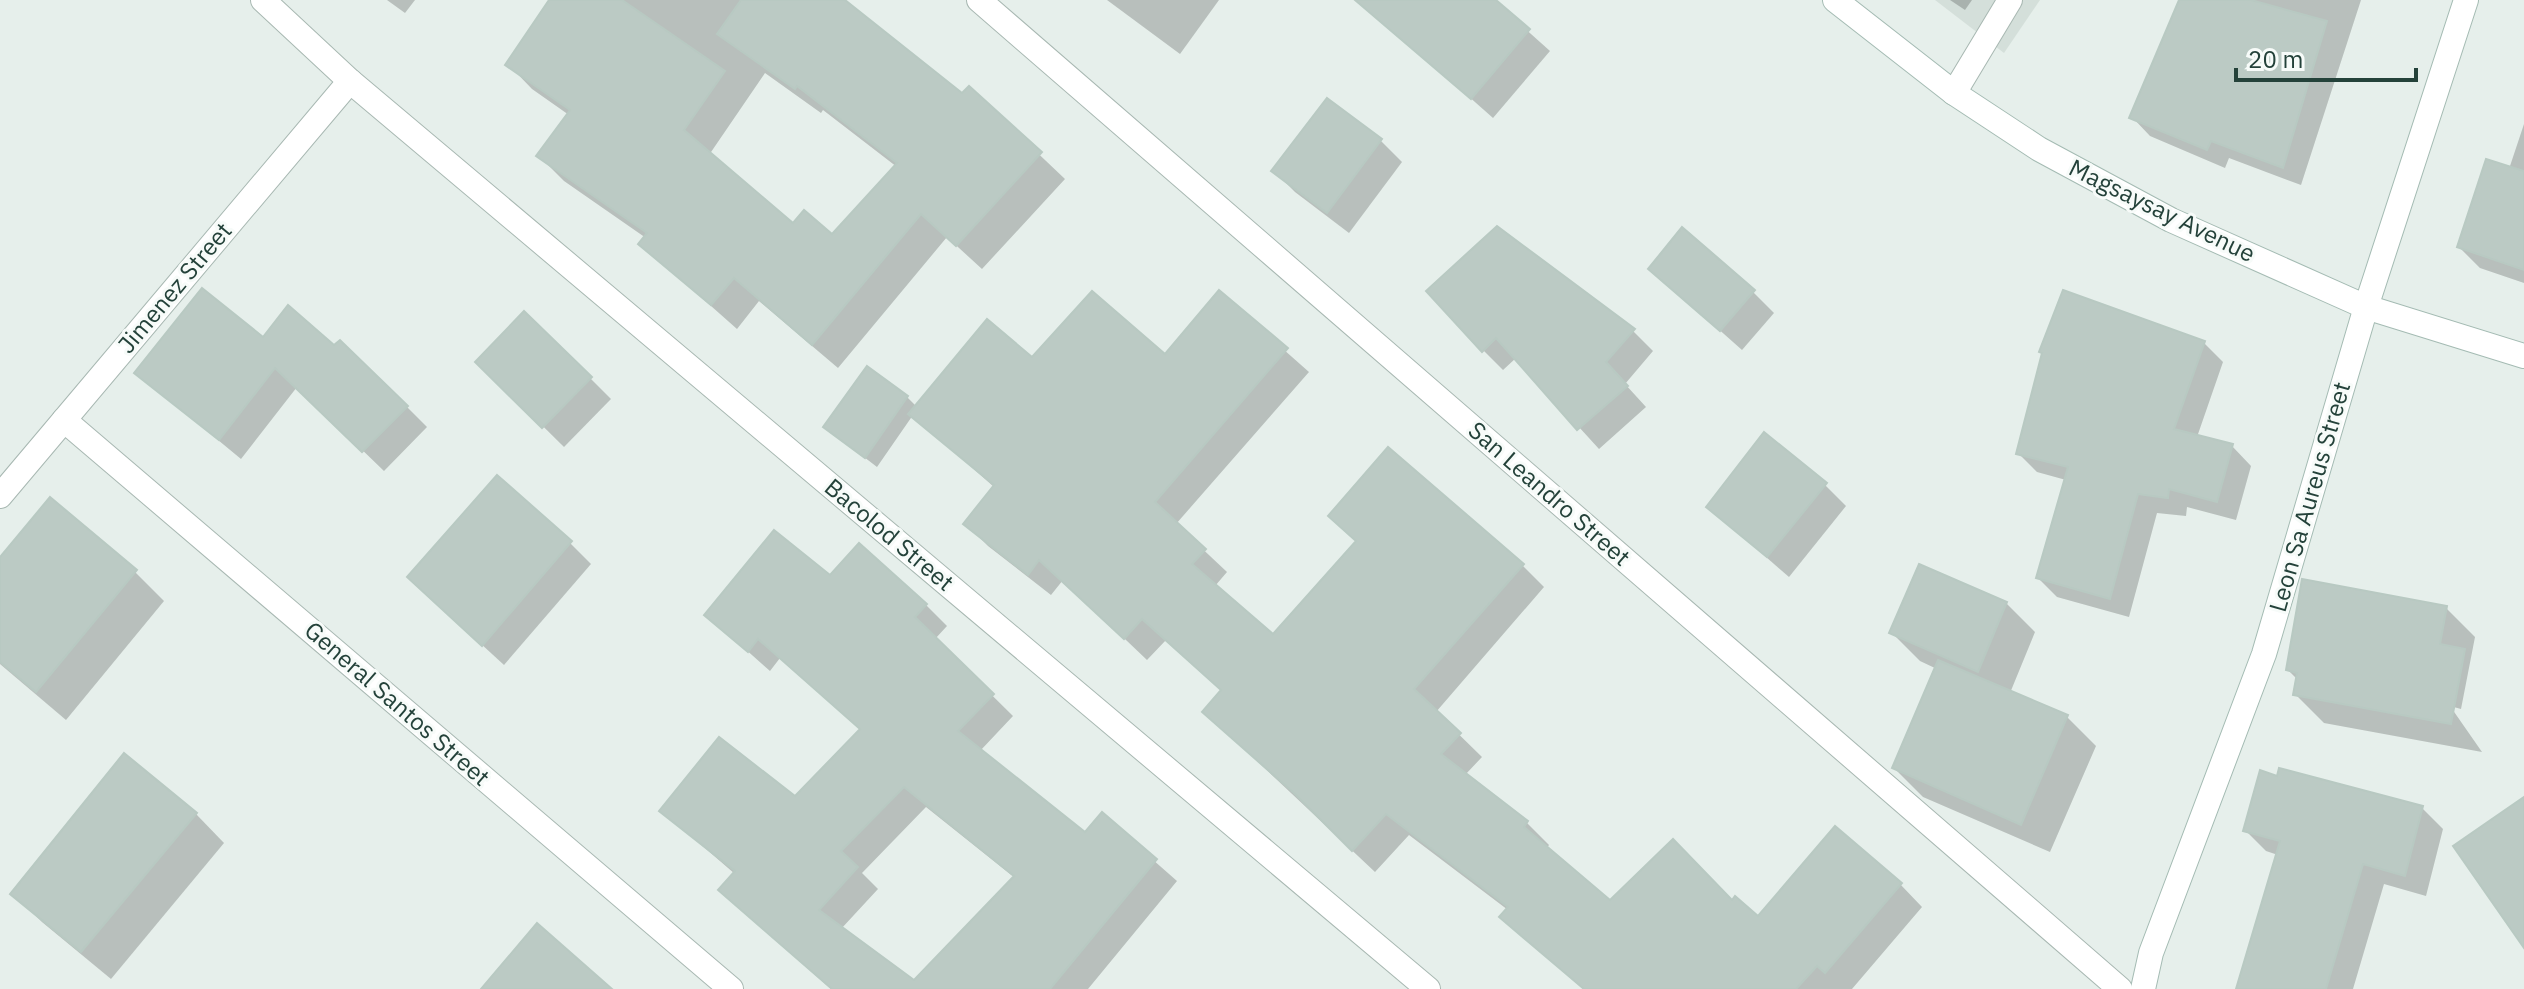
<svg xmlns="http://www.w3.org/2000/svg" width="2524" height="989" font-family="'IBM Plex Sans',sans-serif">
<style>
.built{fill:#d4dfda}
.shadow{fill:#0003;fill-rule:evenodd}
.building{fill:#bbcac4;stroke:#b8c9c2;stroke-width:2;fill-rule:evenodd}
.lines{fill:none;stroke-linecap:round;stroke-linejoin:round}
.lane-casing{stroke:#a8b8b2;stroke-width:26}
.street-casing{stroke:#a8b8b2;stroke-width:26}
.secondary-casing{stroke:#a4bbb3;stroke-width:26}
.lane{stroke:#fff;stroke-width:24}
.street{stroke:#fff;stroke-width:24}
.secondary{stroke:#fff;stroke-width:24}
.labels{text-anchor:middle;stroke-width:6;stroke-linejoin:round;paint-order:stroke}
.street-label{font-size:24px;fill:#24423a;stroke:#f7fbf9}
</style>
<rect width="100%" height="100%" fill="#e6efeb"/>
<path class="built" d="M1935,0H2040L2004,53Z"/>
<g class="shadow">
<path d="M387,0H415L405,13Z"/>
<path d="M551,0H841L962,96L969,88L1065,179L982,269L947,237L838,368L759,301L737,329L641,244L646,238L564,181L539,156L569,115L532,89L508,64ZM765,73L821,113L823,110L897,167L832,237L793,226L709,155Z"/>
<path d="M1107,0H1219L1180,54Z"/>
<path d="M1394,0H1493L1550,51L1493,118L1379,17Z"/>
<path d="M1950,0H1972L1965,10Z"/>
<path d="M2181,0H2361L2301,185L2229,158L2225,168L2150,136L2132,117Z"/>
<path d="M1327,101L1381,141L1402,162L1349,233L1295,192L1274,171Z"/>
<path d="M2524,124V283L2480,268L2459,247L2509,169Z"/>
<path d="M1498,229L1633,331L1653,351L1625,384L1646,407L1599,449L1516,358L1503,370L1483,350Z"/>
<path d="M1651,269L1753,292L1774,313L1742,350Z"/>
<path d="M1220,293L1309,372L1176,524L1227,572L1215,586L1273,636L1522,565L1544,587L1436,712L1482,757L1465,775L1527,823L1549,845L1546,849L1610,903H1732L1758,919L1900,884L1922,907L1852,989H1583L1502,917L1508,910L1409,835L1375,872L1205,712L1223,691L1166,640L1147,660L1063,580L1051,595L988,546L966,524L994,487L913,415L877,467L825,427L907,397L917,407L1033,360L1165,357Z"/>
<path d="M263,339L407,407L427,427L384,471L297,387L241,459L137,373Z"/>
<path d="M2204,343L2223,362L2197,437L2232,446L2251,466L2236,520L2187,507L2186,516L2157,513L2129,617L2057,597L2038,578L2066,480L2037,472L2018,453Z"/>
<path d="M478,362L590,378L611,399L564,447Z"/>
<path d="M1825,485L1846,506L1789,577L1709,507Z"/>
<path d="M570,543L591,564L504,665L431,598Z"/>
<path d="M0,560L135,572L164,601L66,720L0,664Z"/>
<path d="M830,578L926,605L947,626L935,639L1013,716L980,751L1085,835L1102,815L1177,881L1088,989H908L1015,878L926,807L862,873L878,889L841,929L857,989H831L742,910L735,874L662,811L795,799L861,730L780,658L770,671L706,614Z"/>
<path d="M2006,603L2035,632L2010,693L2067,717L2096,746L2050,852L1923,797L1894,768L1937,669L1920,661L1891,632Z"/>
<path d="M2446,608L2475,637L2461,709L2450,706L2482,752L2324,723L2295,694L2298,680L2288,670Z"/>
<path d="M2422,808L2443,829L2426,896L2384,884L2353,989H2238L2278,855L2266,851L2245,830Z"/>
<path d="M196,814L224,843L111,979L42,922L13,893Z"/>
</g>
<g class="building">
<path d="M549,0H622L725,71L684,130L793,223L804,210L832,234L897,163L797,86L795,89L717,34L741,0H845L962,93L969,86L1042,152L956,246L921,214L812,345L734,278L711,305L638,244L647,233L536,156L570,110L505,65Z"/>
<path d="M1355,0H1496L1530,29L1471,99Z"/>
<path d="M2179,0H2251L2327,21L2283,168L2211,141L2207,150L2129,118Z"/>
<path d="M1327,98L1382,139L1327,213L1271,171Z"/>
<path d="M2486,159L2524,171V270L2457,247Z"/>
<path d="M1497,226L1635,329L1606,362L1628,386L1577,430L1496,338L1482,352L1426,291Z"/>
<path d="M1682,227L1755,290L1720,331L1648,269Z"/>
<path d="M202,288L263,337L288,305L334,345L340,340L408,406L362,452L275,368L219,440L134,373Z"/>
<path d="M1219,290L1288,348L1155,502L1206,549L1192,564L1273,634L1356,541L1328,516L1388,447L1524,564L1414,689L1461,733L1441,754L1528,821L1524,827L1610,900L1673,839L1732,900L1735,896L1758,916L1835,826L1902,883L1825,973L1817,966L1796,989H1584L1499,917L1508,907L1386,814L1352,851L1294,793L1202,712L1221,690L1142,619L1124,639L1039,560L1028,575L963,524L994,485L908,414L987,319L1032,357L1092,291L1165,354Z"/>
<path d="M2063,290L2205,341L2174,429L2233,444L2217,502L2169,489L2168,498L2138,494L2110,599L2036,578L2068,467L2016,454L2042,353L2039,352Z"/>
<path d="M524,311L592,377L542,428L475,362Z"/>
<path d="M867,366L908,396L865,458L823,427Z"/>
<path d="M1764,432L1827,483L1767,557L1706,507Z"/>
<path d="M497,475L572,541L482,646L407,577Z"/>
<path d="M50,497L137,570L36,692L0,662V557Z"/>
<path d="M774,530L830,575L859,543L927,604L915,617L994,694L958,731L1085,832L1102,812L1157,859L1050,989H832L718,890L735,871L659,811L719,737L795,796L860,729L758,639L748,652L704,615ZM904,787L1014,876L914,980L819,910L858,867L841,851Z"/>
<path d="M1919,564L2007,602L1978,672L1889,633Z"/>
<path d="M2302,579L2447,606L2440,644L2465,649L2451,724L2293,695L2297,673L2286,670Z"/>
<path d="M1938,660L2068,715L2021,825L1892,768Z"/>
<path d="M124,753L197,813L81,952L10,894Z"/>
<path d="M2279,768L2423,806L2405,876L2363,864L2326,989H2236L2280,841L2243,831L2260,770L2277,776Z"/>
<path d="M2524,797V948L2453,846Z"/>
<path d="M537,923L612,989H481Z"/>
</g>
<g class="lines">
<defs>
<path id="lane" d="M1954,93L2010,0"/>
<g id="street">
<path d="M263,0L350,81L1428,989"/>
<path d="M979,0L2120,989"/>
<path d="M64,420L731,989"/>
<path d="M0,496L350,81"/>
</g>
<g id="secondary">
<path d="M1835,0L1954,93L2039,149L2171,220L2366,307L2524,356"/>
<path d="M2143,989L2151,953L2264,654L2366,307L2466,0"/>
</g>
</defs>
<use href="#lane" class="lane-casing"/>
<use href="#street" class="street-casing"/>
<use href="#secondary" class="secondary-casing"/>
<use href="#lane" class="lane"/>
<use href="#street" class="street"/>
<use href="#secondary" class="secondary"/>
</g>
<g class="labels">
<g class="street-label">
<text transform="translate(2162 211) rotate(26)" y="8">Magsaysay Avenue</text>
<text transform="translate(175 288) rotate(-50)" y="8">Jimenez Street</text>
<text transform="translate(1549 494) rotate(41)" y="8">San Leandro Street</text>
<text transform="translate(2310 497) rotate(-74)" y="8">Leon Sa Aureus Street</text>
<text transform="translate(889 535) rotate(40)" y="8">Bacolod Street</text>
<text transform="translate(397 704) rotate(41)" y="8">General Santos Street</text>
</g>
</g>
<path d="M2236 68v12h180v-12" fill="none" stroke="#24423a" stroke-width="4"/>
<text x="2248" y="68" font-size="24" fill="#24423a" stroke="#f7fbf9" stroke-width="6" paint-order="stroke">20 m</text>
</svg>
